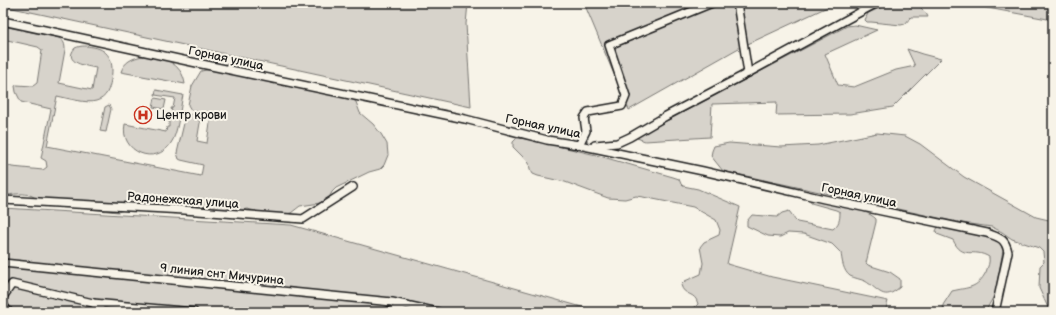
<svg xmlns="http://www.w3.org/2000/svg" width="1056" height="315" font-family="'Balsamiq Sans',sans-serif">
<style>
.green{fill:#d7d3cb;stroke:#7a7874}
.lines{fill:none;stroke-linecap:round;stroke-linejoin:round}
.minor-casing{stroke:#1c1c1c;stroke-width:10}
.minor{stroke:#f7f3e8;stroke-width:7}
.labels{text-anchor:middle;stroke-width:4;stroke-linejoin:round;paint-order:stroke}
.street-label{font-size:12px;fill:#1c1c1c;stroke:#f7f3e8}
.poi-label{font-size:12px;fill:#1c1c1c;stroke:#f7f3e8;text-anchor:start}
</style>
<rect width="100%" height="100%" fill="#f7f3e8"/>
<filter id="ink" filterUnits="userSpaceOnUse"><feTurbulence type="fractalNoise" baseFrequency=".025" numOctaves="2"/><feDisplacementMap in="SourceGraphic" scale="8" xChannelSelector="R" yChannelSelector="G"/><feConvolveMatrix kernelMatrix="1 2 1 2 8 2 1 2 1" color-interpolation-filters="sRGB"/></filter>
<g filter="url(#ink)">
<g class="green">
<path d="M3,3H468L466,24L471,107L3,6Z"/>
<path d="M584,3H836L737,49L629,110Z"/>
<path d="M892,3H916L926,13L928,17H911L905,24L901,25L871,22H867L865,20L868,13Z"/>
<path d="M966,3H1053V20L982,7Z"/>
<path d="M855,25L877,30L825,54L838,85L854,87L896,70L915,66L907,49L922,54L941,59L893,107L850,114L776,115L777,102L712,104L710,137L645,141L637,138L638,136L847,26Z"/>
<path d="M3,26L59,38C64,41 65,44 65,50L59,83L92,90L96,68C87,66 62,63 75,48C82,45 87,46 93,47C111,50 114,64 111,80C109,89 107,98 96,101C87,104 67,98 57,96L47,146L201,176L203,165L181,160L179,159L177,153L185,119L191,114L196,115L200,123L197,141L207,143L211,116L207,114L191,110L188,105L192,86L201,71L212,69L352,99L356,102L360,113L373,124L381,134L387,144L388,155L384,165L380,169L369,172L336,188L332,192L327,202L300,206L291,213L286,214L264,213L247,209L236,211L157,204L135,206L118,212L48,205C42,203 40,200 34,197C27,192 11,194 3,196V163L12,167L43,170L47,167L46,161L41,158L51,109L21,102L16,92L15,86L17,85L33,86L37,83L42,50L38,47L3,39Z"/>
<path d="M143,56C163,56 182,63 185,84L121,72C124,62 132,58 143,56Z"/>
<path d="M156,90L183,95C180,108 178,134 171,143C156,167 119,152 125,124L166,132L167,127H169V114L173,115L171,108H173L175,98L155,95Z"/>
<path d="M155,98L166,100L164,109L153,107Z"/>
<path d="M109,105L111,109L106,132L100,131L105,107Z"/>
<path d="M877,133L905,136L920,144L964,177L1036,217L1053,221V312H1050L1039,288L1040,266L1044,262L1043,252L1039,248L1012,239L1002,232L992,227L962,223L723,171L711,156L712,151L714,146L729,143L781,147L818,145Z"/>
<path d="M517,138L528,139L596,155L673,177L679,179L681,184L683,186L698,189L740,207L727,264L772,277L888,301L885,312H692L694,308L698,304C695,291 684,297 681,285L685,281L701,274L703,263L700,247L704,242L719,235L720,230L716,220L693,207L643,197L636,196L625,199L608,198L565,182L538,176L533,174L530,169L529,163L513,147V142Z"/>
<path d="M812,199C828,202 866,208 876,219V222L866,263L868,265L890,272L900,279V287C883,302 880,290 865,281C860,279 854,278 850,276C843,271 842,260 841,253L832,244L804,234L788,233L780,237L768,236L747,226V221L752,215L777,217L782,213L789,211C793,215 793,219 797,222L833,229C839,224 840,220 840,212L836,210L811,203L810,200Z"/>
<path d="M3,208L291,225L589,309L588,312H3Z"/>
<path d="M944,226L990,237L1000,243L1003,250L995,294L985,312H944L943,305L952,291C969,287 977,289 986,272C988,266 990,263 989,257C973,247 963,261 953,240L937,234L936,231L938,227Z"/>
</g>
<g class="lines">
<defs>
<g id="minor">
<path d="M737,3L748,73"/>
<path d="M3,21L192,62L465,119L547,140L579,145L703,171L824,199L987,233C1000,238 1005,238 1008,252L995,312"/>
<path d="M579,145L586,131L584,118L588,112L622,106L626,96L609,45L712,3"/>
<path d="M595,145L617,143L630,137L666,116L748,73L877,3"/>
<path d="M3,200L184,210L303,219L353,187"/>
<path d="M3,263L392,302L438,312"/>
<path d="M3,297L12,284L93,303L194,312"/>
<path d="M93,303L103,312"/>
<path d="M3,305L9,312"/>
<path d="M387,312L407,305"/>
</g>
</defs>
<use href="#minor" class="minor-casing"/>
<use href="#minor" class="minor"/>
</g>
</g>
<defs>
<symbol id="hospital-ring" viewBox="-11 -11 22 22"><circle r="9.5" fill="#f7f3e8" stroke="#c8321e" stroke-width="1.5"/><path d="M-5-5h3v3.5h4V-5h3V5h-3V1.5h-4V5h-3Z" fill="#c8321e"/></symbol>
</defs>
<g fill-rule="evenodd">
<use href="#hospital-ring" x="133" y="105" width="20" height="20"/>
</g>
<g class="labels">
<g class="street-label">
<text transform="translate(226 58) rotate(12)" y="4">Горная улица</text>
<text transform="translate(543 126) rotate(12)" y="4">Горная улица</text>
<text transform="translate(859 195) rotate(12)" y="4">Горная улица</text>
<text transform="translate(183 200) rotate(4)" y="4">Радонежская улица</text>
<text transform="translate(222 274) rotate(6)" y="4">9 линия снт Мичурина</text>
</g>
<g class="poi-label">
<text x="156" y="119">Центр крови</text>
</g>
</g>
<rect width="1056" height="315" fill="none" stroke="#f7f3e8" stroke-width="16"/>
<rect x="8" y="8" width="1040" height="299" fill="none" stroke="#1c1c1c" stroke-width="1.5" filter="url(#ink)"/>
</svg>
